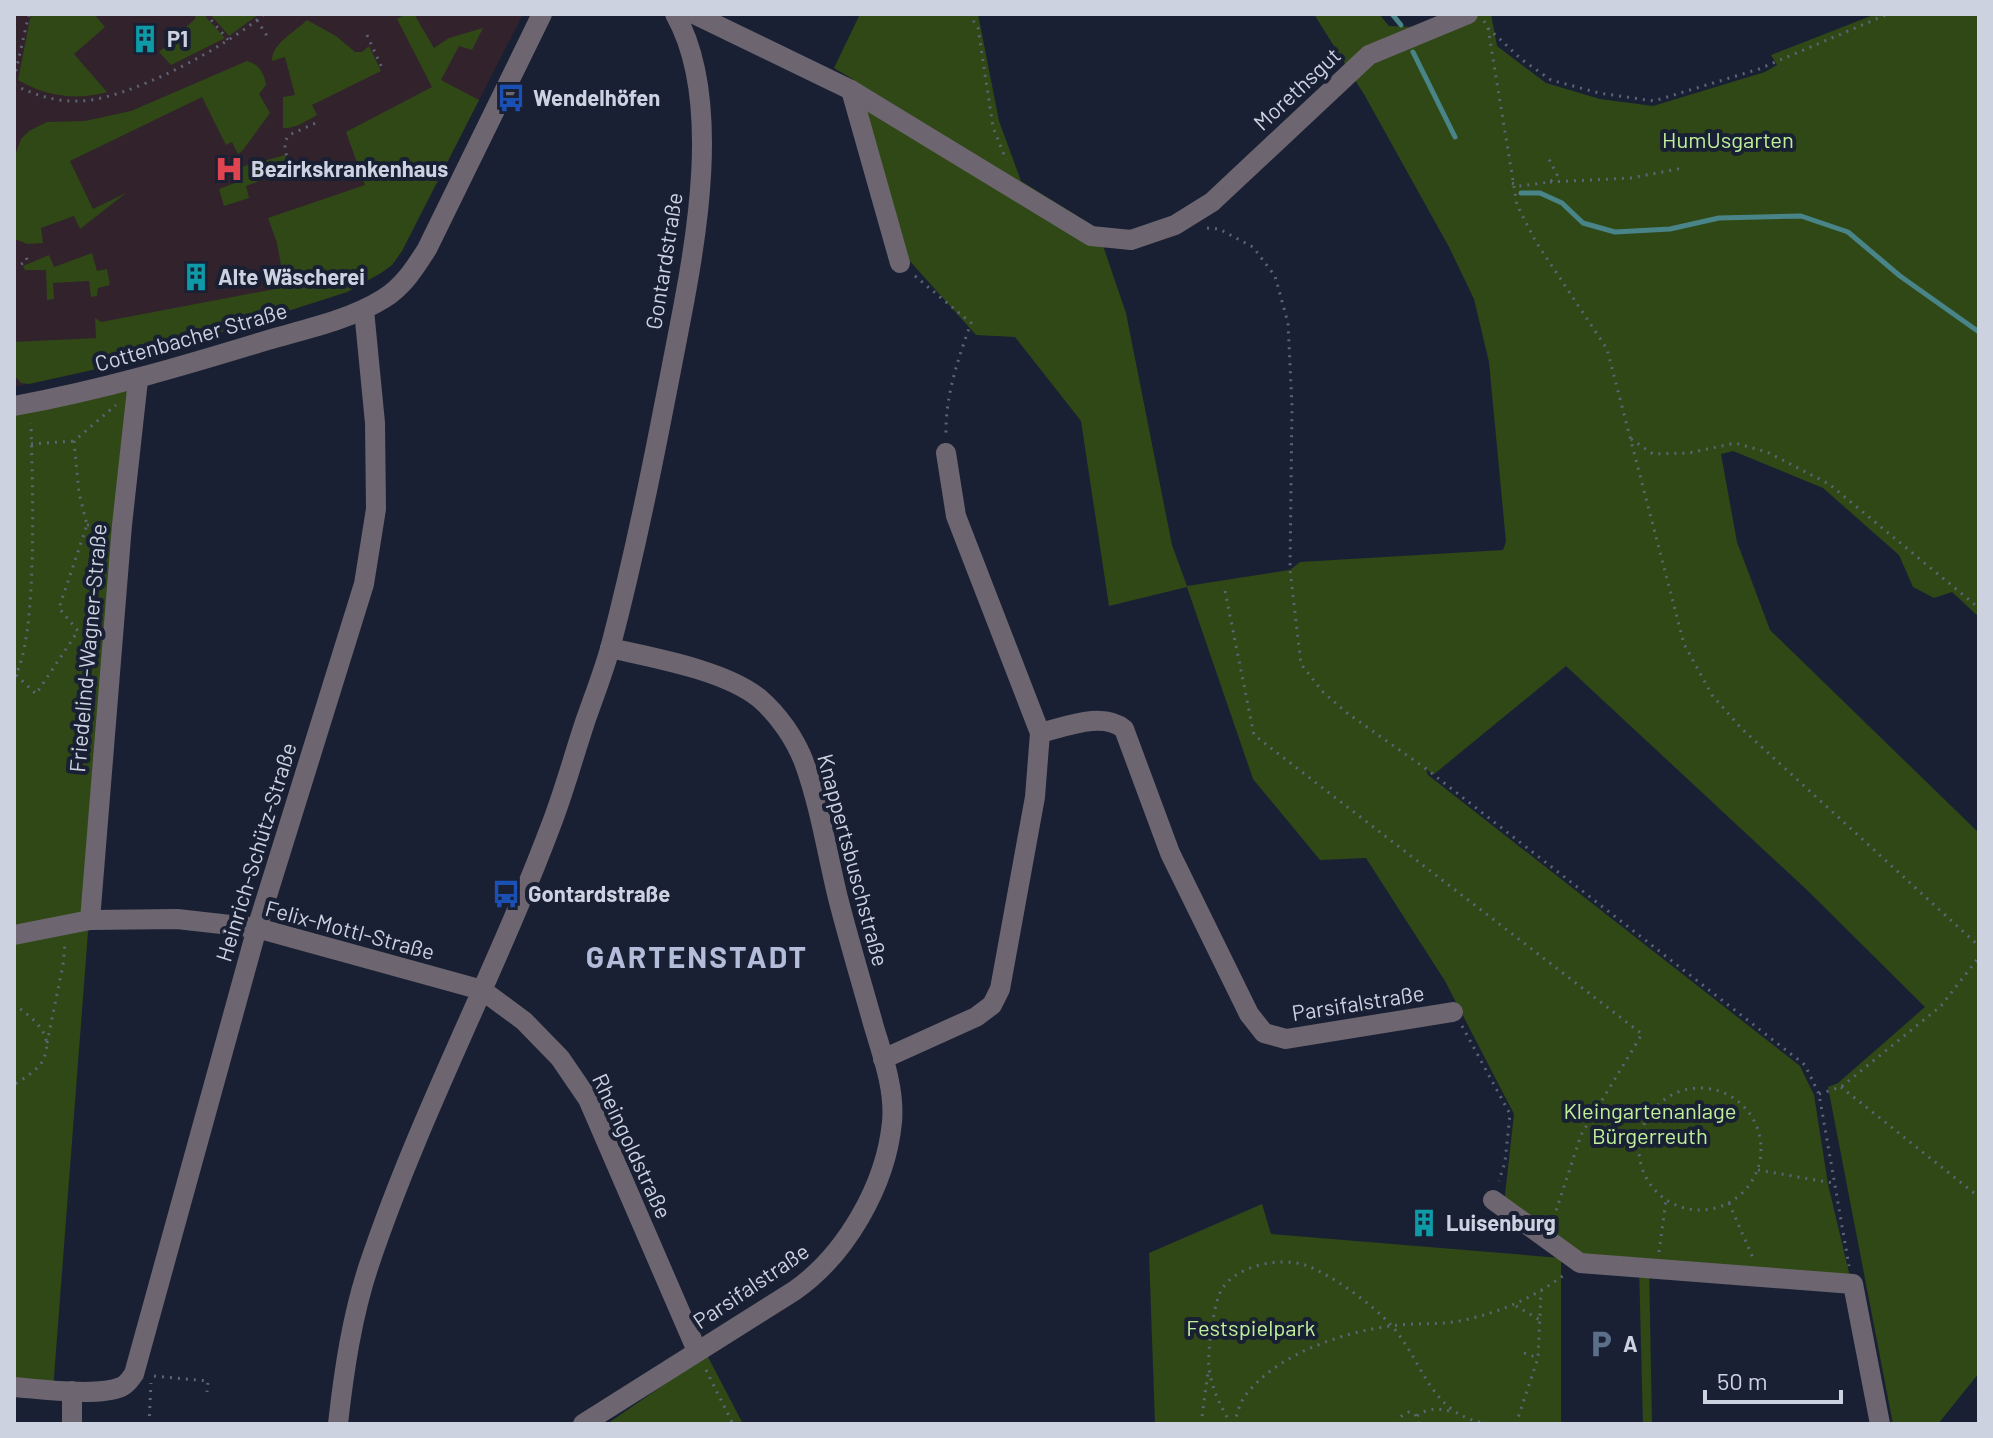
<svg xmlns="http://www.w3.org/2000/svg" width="1993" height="1438" font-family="Barlow,sans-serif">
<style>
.medical{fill:#32222c}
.green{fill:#2f4816}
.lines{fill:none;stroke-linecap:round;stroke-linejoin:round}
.stream{stroke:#498489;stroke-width:5}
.path{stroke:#5d6475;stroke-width:3;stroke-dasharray:2 6;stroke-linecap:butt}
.minor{stroke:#6d656f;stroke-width:20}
.labels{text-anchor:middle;stroke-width:8;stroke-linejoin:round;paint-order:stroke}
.poi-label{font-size:22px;font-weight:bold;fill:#cdd2e0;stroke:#192034;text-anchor:start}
.street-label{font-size:22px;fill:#cdd2e0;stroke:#192034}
.park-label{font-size:22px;fill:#c0ef9a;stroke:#192034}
.district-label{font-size:30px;font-weight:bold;letter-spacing:2px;fill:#b3bdd9;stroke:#192034}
</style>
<rect width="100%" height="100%" fill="#192034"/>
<path class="medical" d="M14,14H523L402,251L392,265L381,273L347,292L133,361L14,387Z"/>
<g class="green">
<path d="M31,14H94L105,27L74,54L107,92C76,101 45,96 18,80Z"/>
<path d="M193,14H203L225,38L171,65L159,52L196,18Z"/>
<path d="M210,14H259L229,36Z"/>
<path d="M406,14H414L434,48L449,38L483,28L472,50L459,46L441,80L479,100L402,251L392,265L381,273L347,292L133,361L29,384L21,383L14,375V342L96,338L95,318L101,322L285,287L277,243L268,218L365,185L346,132L432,87L397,19Z"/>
<path d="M860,14H978L999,121L1021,181L1097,228L1126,313L1172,545L1187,586L1290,570L1300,562L1503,550L1506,542L1489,362L1474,299L1449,247L1365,96L1314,14H1379L1389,26L1416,27L1443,14H1491L1497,46L1546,83L1600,99L1653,106L1765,72L1777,65L1771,55L1876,14H1979V617L1952,592L1934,598L1913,587L1899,555L1823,488L1733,451L1721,454L1737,542L1770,630L1979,833V1373L1938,1424H1893L1828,1087L1838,1083L1925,1007L1807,890L1566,666L1433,775L1426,769L1428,775L1800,1066L1814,1095L1828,1184L1850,1277L1584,1256L1504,1204L1514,1114L1445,981L1366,858L1320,860L1253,779L1187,587L1109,606L1081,421L1015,337L976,335L908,259L854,80L834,68Z"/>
<path d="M307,20L336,36L355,52H362L369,46L381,71L312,105L317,115C306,121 295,129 283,128V97L295,95L285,57L272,61C272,43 294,33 307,20Z"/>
<path d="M247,61C259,64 264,73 266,85L259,94L270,113L243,150L238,154L232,142L226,145L202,97L70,161L93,209L126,193L80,229L74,216L41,228L43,243L27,244L15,239L14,158L21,139L29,131L47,122L85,121L131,111Z"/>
<path d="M285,155L291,169L246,186L249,198L224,206L219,189L243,180L241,167Z"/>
<path d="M92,253L97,271L107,269L110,285L98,288L97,296L91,297L89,281L53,283L54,299L47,300L46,270H25L23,266L49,255L54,267Z"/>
<path d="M137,380L89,919L53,1390L14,1387V407Z"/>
<path d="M1262,1204L1271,1234L1561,1258V1424H1155L1149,1253Z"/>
<path d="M1639,1264H1649L1652,1424H1643Z"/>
<path d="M707,1355L743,1424H607Z"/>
</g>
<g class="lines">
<g class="stream">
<path d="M1392,14L1401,25"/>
<path d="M1413,52L1455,137"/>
<path d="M1521,193H1540L1562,203L1583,223L1615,232L1670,229L1719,218L1801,216L1848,232L1900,276L1979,332"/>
</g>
<g class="path">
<path d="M206,14L229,41"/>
<path d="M969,14L978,28L993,127L1006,160"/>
<path d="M257,20L269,39"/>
<path d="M1484,21L1488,28L1521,59L1551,80L1599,93L1654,101L1759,69L1888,14"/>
<path d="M1488,28L1517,205L1536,242L1607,349L1684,644L1712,695L1742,729L1979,946"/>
<path d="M367,35L383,70"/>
<path d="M14,79L29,14"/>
<path d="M14,85C35,95 56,102 80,101C128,100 228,46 264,14"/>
<path d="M293,170C288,159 280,146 289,135L320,121"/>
<path d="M1550,182L1631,178L1683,168"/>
<path d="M1512,183L1519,186L1550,182L1557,175L1548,157"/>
<path d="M1207,228L1219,229L1253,247L1275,276L1288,323L1292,406L1290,570L1301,664L1323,692L1347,713L1425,768L1805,1065L1819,1094L1849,1266"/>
<path d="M14,268L27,261L26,254"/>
<path d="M915,276L971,323C958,359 945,397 946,435"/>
<path d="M1631,439L1653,454L1689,453L1735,443L1767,452L1829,484L1979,608"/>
<path d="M31,444L74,441"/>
<path d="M87,525H103"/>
<path d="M1225,591L1254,735L1642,1034L1581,1135L1554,1217L1557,1223"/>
<path d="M16,675L36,694L78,631L59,608L87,525L79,493L74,441L116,405"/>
<path d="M14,677C39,641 32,474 31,423"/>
<path d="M14,1004C32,1018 56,1034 43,1060C39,1070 22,1079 14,1085"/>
<path d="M1462,1026L1510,1114L1505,1162L1499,1181"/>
<path d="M47,1043L63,965L65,944"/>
<path d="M1841,1087L1979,1197"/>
<circle cx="1700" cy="1149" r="61"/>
<path d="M1819,1094L1841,1087L1941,1006L1979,957"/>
<path d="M1758,1170L1833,1183"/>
<path d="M1729,1203L1753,1258"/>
<path d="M1659,1252L1666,1200"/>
<path d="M1516,1306L1540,1320"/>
<path d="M1524,1353L1538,1358"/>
<path d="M706,1370L733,1424"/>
<path d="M154,1376L208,1381L207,1392"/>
<path d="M1417,1416C1429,1407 1438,1408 1453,1412"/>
<path d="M149,1424L151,1383"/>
<path d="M1201,1424L1208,1372"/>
<path d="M1231,1424C1221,1407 1211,1388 1209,1367C1207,1353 1214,1300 1222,1289C1237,1265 1280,1257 1305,1265C1331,1274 1373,1305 1391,1325C1425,1363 1429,1416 1490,1424"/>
<path d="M1234,1424C1237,1415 1239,1404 1245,1396C1275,1355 1342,1332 1391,1326C1416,1322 1438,1326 1464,1320C1501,1312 1533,1298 1564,1275"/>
<path d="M1399,1424L1400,1417L1409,1412L1415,1414L1419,1424"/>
<path d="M1516,1424L1538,1358L1541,1291"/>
</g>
<g class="minor">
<path d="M694,14L851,90L1091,236L1131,240L1175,225L1212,202L1369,55L1468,14"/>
<path d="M851,90L900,263"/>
<path d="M14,406C102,390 183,366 268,340C306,329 349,320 383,299C403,287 415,268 427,249L542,14"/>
<path d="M1040,733C1065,727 1103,711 1124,729L1170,853L1249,1014L1264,1033L1286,1039L1453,1012"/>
<path d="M90,920L122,525L138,380"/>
<path d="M14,935L90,920L177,919L257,928L482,990L524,1021L560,1058L588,1099L697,1351"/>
<path d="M883,1059L976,1017L992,1005L1000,989L1035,797L1040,733L956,516L946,453"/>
<path d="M1493,1200L1580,1263L1853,1284L1880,1424"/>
<path d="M14,1387C40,1389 98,1397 121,1387C128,1384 130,1379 134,1374L257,928L364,584L376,509L375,423L364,310"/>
<path d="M72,1424V1391"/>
<path d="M338,1424C344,1370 352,1316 369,1265C420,1113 497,970 553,820C565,788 574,755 585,722C594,696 604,671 611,645C638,542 658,438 678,334C696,242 723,99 675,14"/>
<path d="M583,1424L794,1291C846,1255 886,1185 892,1122C895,1090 883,1057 874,1027C862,984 849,941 838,898C827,853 820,806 804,762C795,739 779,715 759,698C724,670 654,658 610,648"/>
</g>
</g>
<defs>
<symbol id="building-bare" viewBox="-9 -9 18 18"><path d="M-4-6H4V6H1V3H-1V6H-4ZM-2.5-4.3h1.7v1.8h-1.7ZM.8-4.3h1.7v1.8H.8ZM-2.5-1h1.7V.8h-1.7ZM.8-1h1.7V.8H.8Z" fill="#0f9aa8" stroke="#192034" stroke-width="2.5" paint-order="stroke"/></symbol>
<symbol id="bus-bare" viewBox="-9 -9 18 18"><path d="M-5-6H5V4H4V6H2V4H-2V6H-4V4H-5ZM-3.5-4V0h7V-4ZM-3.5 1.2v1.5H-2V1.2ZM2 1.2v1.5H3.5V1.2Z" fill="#1a4fb4" stroke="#192034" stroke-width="2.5" paint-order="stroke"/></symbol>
<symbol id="hospital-bare" viewBox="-9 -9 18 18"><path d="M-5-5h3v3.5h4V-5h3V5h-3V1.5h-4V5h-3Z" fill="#e0444e" stroke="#192034" stroke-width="2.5" paint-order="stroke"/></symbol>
<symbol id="parking-bare" viewBox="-9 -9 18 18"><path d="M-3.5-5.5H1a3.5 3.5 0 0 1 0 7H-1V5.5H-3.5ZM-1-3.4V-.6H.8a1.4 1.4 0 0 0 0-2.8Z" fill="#5c6f8a" stroke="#192034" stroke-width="2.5" paint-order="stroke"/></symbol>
</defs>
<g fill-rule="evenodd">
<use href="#building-bare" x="125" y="19" width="40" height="40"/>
<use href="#bus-bare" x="491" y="78" width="40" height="40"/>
<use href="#hospital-bare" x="209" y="149" width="40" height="40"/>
<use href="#building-bare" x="176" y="257" width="40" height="40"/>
<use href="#bus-bare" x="486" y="874" width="40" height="40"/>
<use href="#building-bare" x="1404" y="1203" width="40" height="40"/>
<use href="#parking-bare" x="1581" y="1324" width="40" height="40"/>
</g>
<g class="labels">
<g class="poi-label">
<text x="167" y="47">P1</text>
<text x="533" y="106">Wendelhöfen</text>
<text x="251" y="177">Bezirkskrankenhaus</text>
<text x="218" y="285">Alte Wäscherei</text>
<text x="528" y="902">Gontardstraße</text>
<text x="1446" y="1231">Luisenburg</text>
<text x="1623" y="1352">A</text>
</g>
<g class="street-label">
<text transform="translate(1297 89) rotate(-43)" y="8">Morethsgut</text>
<text transform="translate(664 261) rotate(-81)" y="8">Gontardstraße</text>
<text transform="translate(191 337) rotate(-16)" y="8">Cottenbacher Straße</text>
<text transform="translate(88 648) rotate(-85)" y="8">Friedelind-Wagner-Straße</text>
<text transform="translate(256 852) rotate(-73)" y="8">Heinrich-Schütz-Straße</text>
<text transform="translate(853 860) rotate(75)" y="8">Knappertsbuschstraße</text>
<text transform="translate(350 930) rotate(15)" y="8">Felix-Mottl-Straße</text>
<text transform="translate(1358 1003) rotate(-9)" y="8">Parsifalstraße</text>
<text transform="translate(632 1146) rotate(65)" y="8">Rheingoldstraße</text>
<text transform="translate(751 1286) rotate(-34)" y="8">Parsifalstraße</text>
</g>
<g class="park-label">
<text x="1728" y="148">HumUsgarten</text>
<text x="1650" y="1119">Kleingartenanlage<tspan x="1650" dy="25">Bürgerreuth</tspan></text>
<text x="1251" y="1336">Festspielpark</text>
</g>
<g class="district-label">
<text x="697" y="968">GARTENSTADT</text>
</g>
</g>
<rect width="1993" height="1438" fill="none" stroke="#cdd2e0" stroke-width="32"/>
<path d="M1705 1390v12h136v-12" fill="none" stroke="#cdd2e0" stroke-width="4"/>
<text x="1717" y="1390" font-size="24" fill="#cdd2e0" stroke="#192034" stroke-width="6" paint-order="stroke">50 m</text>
</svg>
